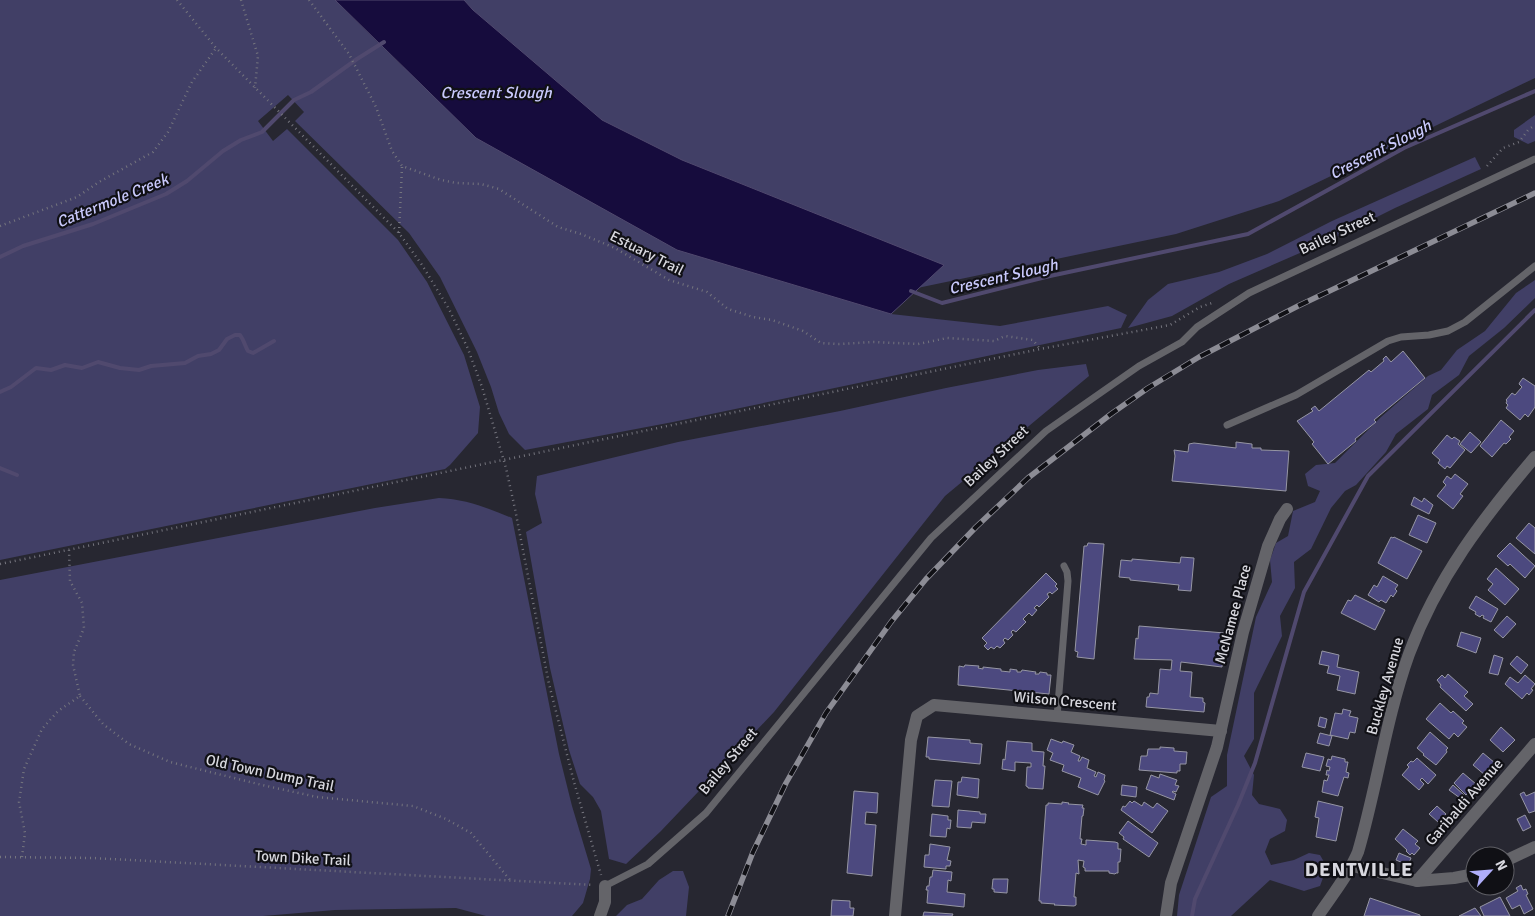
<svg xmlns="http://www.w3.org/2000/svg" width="1535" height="916" font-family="Signika,sans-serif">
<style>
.green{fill:#413f66}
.water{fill:#160c3d;stroke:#50496e}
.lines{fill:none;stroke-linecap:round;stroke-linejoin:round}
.stream{stroke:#50496e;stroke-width:4}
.building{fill:#4c497f;stroke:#9696a4}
.path{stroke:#75757e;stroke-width:2.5;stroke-dasharray:1 4;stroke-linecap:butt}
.service{stroke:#646469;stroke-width:7}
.minor{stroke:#646469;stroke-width:12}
.tertiary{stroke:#646469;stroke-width:12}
.rail-casing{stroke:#8c8c95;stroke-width:5.5}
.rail{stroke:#101015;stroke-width:4;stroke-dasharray:11;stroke-linecap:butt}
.labels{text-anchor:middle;stroke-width:4.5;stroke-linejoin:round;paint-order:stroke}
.street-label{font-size:15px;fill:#d8d8df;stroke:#101015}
.water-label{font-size:16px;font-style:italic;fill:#c9c9fc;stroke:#101015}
.district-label{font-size:20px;font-weight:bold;letter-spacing:1px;fill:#d8d8df;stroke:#101015}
</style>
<rect width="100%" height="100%" fill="#272731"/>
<g class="green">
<path d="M0,0H335L403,67L349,0H1535V78L1279,201L1176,234L855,301L891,314L1000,326L1108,306L1127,315L1121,328L673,422L525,450L509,434L499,413L491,387L477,352L440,277L409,233L295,121L304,112L288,95L258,121L273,141L287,129L398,240L427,282L464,355L480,407L478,433L450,465L445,469L0,560Z"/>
<path d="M1535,115V141L1528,144L1514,137V130Z"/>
<path d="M1475,157L1481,169L1395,208L1341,235L1229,284L1172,316L1128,328L1148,300L1168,284L1219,272L1267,254L1332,221Z"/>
<path d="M1535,280V298L1504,328L1469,356L1459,375L1432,395L1428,409L1396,434L1386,452L1356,485L1345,491L1331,508L1311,549L1294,562L1295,588L1280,616L1282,636L1254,693V739L1244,756L1254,775L1252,795L1259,804L1280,809L1287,820L1285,831L1270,839L1265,852L1271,865L1294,860L1309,853L1320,855L1327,867L1320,886L1304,891L1270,880L1231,916H1177L1179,895L1211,797L1227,786V755L1256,617L1272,582L1270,560L1276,543L1288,536L1293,511L1315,502L1320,491L1308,486L1305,474L1316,465L1335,463L1381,417L1428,376L1441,370L1457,350L1485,331L1516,293Z"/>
<path d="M1086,364L1089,376L945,496L774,712L661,831L626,864L609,859L601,811L593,797L580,784L569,750L550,668L526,532L542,523L535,494L537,476L678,442L840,411L946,388L1038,370Z"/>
<path d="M439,498C465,499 488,508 512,518L559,754L572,806L591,869L590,879L583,903L572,916H486L456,908L335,910L263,916H0V580L375,508Z"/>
<path d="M673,871H683L689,887L686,916H616L627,905L642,899L659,880Z"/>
</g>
<path class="water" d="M335,0H464L473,10L602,120L682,160L944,265L891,314L677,250L476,138Z"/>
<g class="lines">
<g class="stream">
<path d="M0,257L23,246L93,224L166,194L187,181L223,151L241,140L262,132L294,100L311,92L357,59L384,42"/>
<path d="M911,291L942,303L1050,276L1248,234L1404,148L1535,91"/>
<path d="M0,392L11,387L36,368L51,370L65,365L82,368L98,362L120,368L139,370L151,366L185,363L198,356L211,354L219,350L227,339L235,335H240C244,340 245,346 248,351L253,353L274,341"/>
<path d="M0,468L17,475"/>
<path d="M1192,916L1195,899L1238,805L1255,763L1304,592L1368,476L1535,310"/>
</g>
</g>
<g class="building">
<path d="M1403,351L1425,378L1374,420L1376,422L1355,439L1356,441L1328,464L1312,444L1314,442L1297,421L1313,411L1311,409L1315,406L1319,411L1369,370L1371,372L1384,361L1383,359L1386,356L1391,362Z"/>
<path d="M1523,378L1535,386V407L1528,417L1525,414L1520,420L1506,408L1508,405L1506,403L1507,401L1506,400L1512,393L1515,395L1522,387L1519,384L1520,382Z"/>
<path d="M1501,420L1514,431L1509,437L1511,439L1506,444L1504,443L1492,457L1480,446Z"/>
<path d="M1470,432L1481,442L1471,453L1460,444Z"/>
<path d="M1447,435L1452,439L1454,437L1460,441L1458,444L1465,450L1450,468L1447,466L1445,469L1438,463L1440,460L1432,453Z"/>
<path d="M1236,442L1252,444V448H1261V450L1289,451L1286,491L1172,481L1175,456L1174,450L1188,452L1189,444L1194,443L1236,448Z"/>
<path d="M1455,474L1468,484L1460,494L1463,496L1453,509L1437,496L1446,485L1443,482L1447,476L1451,479Z"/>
<path d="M1414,497L1422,502L1424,498L1433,505L1429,514L1411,505Z"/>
<path d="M1418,515L1436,523L1427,543L1409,535Z"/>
<path d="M1529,523L1535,528V554L1516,538Z"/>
<path d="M1391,537L1393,538L1394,537L1422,551L1407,579L1378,563Z"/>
<path d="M1088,543L1104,544L1094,659L1077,657L1078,652L1075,651L1084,546H1087Z"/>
<path d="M1510,543L1535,566L1525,578L1510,564L1508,566L1497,556Z"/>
<path d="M1181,557L1194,558L1191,591L1178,590L1179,585L1130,580V578L1119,577L1121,560L1132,561V559L1180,563Z"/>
<path d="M1496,568L1519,589L1505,605L1488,590L1493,584L1487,579Z"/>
<path d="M1046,573L1057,584L1055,586L1058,589L1052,594L1050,592L1047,594L1049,597L1039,607L1037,605L1034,608L1037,610L1032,616L1029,613L1023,619L1026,622L1016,632L1013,630L1011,632L1013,635L1008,640L1005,638L1003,640L1005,643L1000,648L997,646L994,649L991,647L988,650L984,646L987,643L982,638Z"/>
<path d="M1383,576L1398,585L1395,589L1397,591L1393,597L1391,595L1386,603L1381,600L1379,602L1368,595L1374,585L1377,587Z"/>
<path d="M1355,595L1385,610L1375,630L1341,613L1348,600L1351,601Z"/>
<path d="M1476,596L1498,609L1491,622L1483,618L1484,616L1482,615L1480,617L1475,614L1476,612L1469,608Z"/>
<path d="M1507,616L1516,624L1503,638L1494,630Z"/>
<path d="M1139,626L1225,633L1224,644H1221L1220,655H1223L1222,667L1181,662L1180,671L1192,672L1190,697L1203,698V702L1205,703L1204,712L1146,707L1147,697H1149L1150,693L1158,694L1160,669L1171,670L1172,660L1134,659L1136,638L1138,639Z"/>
<path d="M1461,632L1481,638L1476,653L1457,646Z"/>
<path d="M1322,651L1339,655L1337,667L1359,672L1355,694L1337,690L1340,676L1327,673L1329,666L1319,664Z"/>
<path d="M1494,655L1503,658L1498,675L1489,673Z"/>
<path d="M1517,656L1528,665L1521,674L1510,664Z"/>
<path d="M965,665L979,666L978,668L983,669V667L1001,669V671L1010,672V669L1017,670V672H1021L1022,670L1036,672L1035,674H1039L1040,672L1047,673V675H1051L1049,694L958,685L959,666L964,667Z"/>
<path d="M1448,674L1468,692L1464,696L1473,704L1466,711L1440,687L1441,685L1437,680L1442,675L1445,678Z"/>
<path d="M1525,675L1535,684L1531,689L1533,690L1529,695L1527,693L1522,699L1505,684L1510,677L1518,683Z"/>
<path d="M1440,703L1451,713L1453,711L1464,721L1462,723L1467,727L1458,737L1454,733L1449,739L1426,719Z"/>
<path d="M1343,709L1351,711L1349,716L1358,718L1355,733L1350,732L1348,739L1330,735L1335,713L1342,714Z"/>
<path d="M1320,717L1327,719L1325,728L1318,726Z"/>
<path d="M1501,727L1515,740L1503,752L1490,740Z"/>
<path d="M1430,732L1448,748L1446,750L1447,752L1436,765L1423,755L1424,754L1417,748Z"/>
<path d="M1320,733L1332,736L1329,746L1317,743Z"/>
<path d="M928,737L970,740V743L982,744L980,764L929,759V757H926Z"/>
<path d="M1051,739L1062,743L1063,741L1074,745L1071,752L1080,756L1078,761H1080L1082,757L1089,760L1087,768L1096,772L1094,776L1096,777L1098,772L1105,775L1104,780L1105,781L1098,795L1078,787L1081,778L1062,771L1064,765L1050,760L1053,753L1047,750Z"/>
<path d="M1007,741L1032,743V751L1044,752L1043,766H1045L1043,789L1028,788V787L1026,786L1027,767H1031V763L1015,762V771L1002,769L1003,759L1005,760Z"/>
<path d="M1160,747L1174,748V751L1187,752L1186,764H1180V771H1177V773L1139,770L1141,756H1147L1148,749H1160Z"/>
<path d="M1306,753L1324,757L1320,771L1302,767Z"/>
<path d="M1483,753L1495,763L1485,775L1473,765Z"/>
<path d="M1332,756L1345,759V762H1348L1346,772L1349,773L1348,778L1344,777L1338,796L1322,792L1324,780L1327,781L1329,775H1326L1327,770L1329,771L1330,767L1326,766L1328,759L1331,760Z"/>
<path d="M1417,758L1436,775L1428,784L1422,778L1420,780L1424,784L1419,790L1402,775L1409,767L1407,765L1411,761L1413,762Z"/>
<path d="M1463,773L1476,784L1466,795L1454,783Z"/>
<path d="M1160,774L1177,780L1175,785L1179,786L1176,792L1173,791L1172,792L1176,794L1174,800L1146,789L1151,775L1159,778Z"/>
<path d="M962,777L979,779L978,798L957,795L958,782H961Z"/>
<path d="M935,780L952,781L949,807L932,806Z"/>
<path d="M1122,785L1137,787L1136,797L1121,795Z"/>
<path d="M1453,785L1464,795L1460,798L1449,790Z"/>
<path d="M854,791L878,793L877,813L866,812L865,824L876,825L872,876L847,873Z"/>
<path d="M1524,792L1526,796L1535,792V811L1529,813L1520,794Z"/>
<path d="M1130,801L1132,803L1134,801L1142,806L1144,802L1153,808L1157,803L1168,811L1152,833L1121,810L1123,806L1125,807Z"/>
<path d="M1318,801L1343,807L1336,841L1316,837L1319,818L1315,817Z"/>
<path d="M1062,802L1069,803L1068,804L1083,805L1082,808H1084L1083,816H1082L1080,839H1082L1081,844L1086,845V840L1115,842L1118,843V849H1121L1120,862H1118V873H1116L1115,874L1109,873V871H1085V868L1083,867L1084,861L1078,860L1079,874L1076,873L1074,897H1076V905L1074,906L1054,905L1055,904L1041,903V901H1039L1046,805H1048V803L1062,804Z"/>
<path d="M1437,806L1446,814L1438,822L1429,814Z"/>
<path d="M958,810L980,812V814H986L985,823L972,822L971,828L957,827Z"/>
<path d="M932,814L948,816V820H951L950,829L947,828L946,837L930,836Z"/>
<path d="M1525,815L1531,827L1523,831L1517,819Z"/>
<path d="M1128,821L1158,843L1149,857L1123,839L1124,837L1119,833Z"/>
<path d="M1403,829L1418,841L1415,844L1420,848L1414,855L1412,853L1410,855L1406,851L1407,850L1395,839Z"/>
<path d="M930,844L950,847L947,860L951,861L950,866H946V869L924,867L925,855H929Z"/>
<path d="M1399,853L1411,858L1408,865L1396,860Z"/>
<path d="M933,870L952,872L951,881L948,880L947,892L965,894L964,907L927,903L928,890H926L927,886H929L930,877H932Z"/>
<path d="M993,879H1008L1007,893L994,892V889H992Z"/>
<path d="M1521,885L1523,890L1526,889L1528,894L1526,895L1533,909L1524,914L1520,905L1512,909L1506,898L1518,891L1516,888Z"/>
<path d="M1500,897L1510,916H1484L1480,907Z"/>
<path d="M1370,898L1420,915V916H1364Z"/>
<path d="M832,900L850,901V908H854L853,916H831Z"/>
<path d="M1475,908L1481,916H1459Z"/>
<path d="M924,912L953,914L952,916H923Z"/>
</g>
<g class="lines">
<g class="path">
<path d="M177,0L216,48L399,233L422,265L449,309L468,349L482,387L506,468L515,509L549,684L574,782L601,875"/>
<path d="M241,0L258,56L255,88"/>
<path d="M309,0L349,54L376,107L392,151L402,166L441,180L456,183L481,184L499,189L558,227L581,234L615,248L669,280L707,292L728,309L753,317L772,320L803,331L821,343L839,344L874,342L918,344L947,338L994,341L1005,336L1033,340L1040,349"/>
<path d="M1487,166L1503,148L1519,142L1528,130L1535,125"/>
<path d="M0,226L77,197L99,182L153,152L168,132L192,82L216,48"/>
<path d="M399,233L402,167"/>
<path d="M0,564L1040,349L1170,325L1200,307L1212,303L1214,305"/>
<path d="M80,696L103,724L129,744L170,762L262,785L317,797L413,806L446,819L471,833L510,880"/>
<path d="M0,857L93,858L593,885"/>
<path d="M22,857L25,833L19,802L24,769L42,729L58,711L80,696L73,665L74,652L84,628L82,603L70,581L69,550"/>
</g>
<g class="service">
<path d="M1227,425L1296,395L1388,341L1401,337L1429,335L1448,331L1465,322L1535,266"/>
<path d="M1057,717L1068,581L1067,572L1064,566"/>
<path d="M605,886L648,864L706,813L931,538L1046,431L1139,366L1182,342L1197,327L1249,293L1535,159"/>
</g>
<g class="minor">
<path d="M1505,861L1535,847"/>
<path d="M1352,866L1417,881L1454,878L1475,874"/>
<path d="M1417,881L1535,744"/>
<path d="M600,916L605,902V886"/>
<path d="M895,916L911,740L917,716L934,705L1221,731"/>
<path d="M1166,916L1171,883L1217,747L1243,632L1268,546L1280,519L1287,509"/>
</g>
<path class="tertiary" d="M1318,916C1332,895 1348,876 1358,852C1377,787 1386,718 1409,654C1437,578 1483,518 1535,457"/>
<defs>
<path id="rail" d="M728,916L753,852L786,783L826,713L891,622L926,579L976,527L1028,478L1111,414L1148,388L1199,357L1298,306L1535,193"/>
</defs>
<use href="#rail" class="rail-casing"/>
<use href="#rail" class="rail"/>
</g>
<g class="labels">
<g class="street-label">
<text transform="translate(1337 233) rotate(-25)" y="5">Bailey Street</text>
<text transform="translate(647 253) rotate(27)" y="5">Estuary Trail</text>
<text transform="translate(996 456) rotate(-43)" y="5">Bailey Street</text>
<text transform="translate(1233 614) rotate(-75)" y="5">McNamee Place</text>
<text transform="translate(1385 686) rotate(-74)" y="5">Buckley Avenue</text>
<text transform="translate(1065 701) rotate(5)" y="5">Wilson Crescent</text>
<text transform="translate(728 761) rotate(-50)" y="5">Bailey Street</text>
<text transform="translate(270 773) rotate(12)" y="5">Old Town Dump Trail</text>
<text transform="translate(1464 802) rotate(-49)" y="5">Garibaldi Avenue</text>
<text transform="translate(303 858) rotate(3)" y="5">Town Dike Trail</text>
</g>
<g class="water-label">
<text x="496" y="98">Crescent Slough</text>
<text transform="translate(1380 149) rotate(-27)" y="6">Crescent Slough</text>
<text transform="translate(112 200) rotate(-22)" y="6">Cattermole Creek</text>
<text transform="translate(1003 276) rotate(-13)" y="6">Crescent Slough</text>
</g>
<g class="district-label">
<text x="1359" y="876">DENTVILLE</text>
</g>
</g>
<g transform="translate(1490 871) rotate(64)"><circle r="24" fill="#101015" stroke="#606066"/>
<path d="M0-4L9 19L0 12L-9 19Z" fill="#b0aefa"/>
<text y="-8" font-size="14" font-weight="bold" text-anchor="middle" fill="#d8d8df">N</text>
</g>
</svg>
